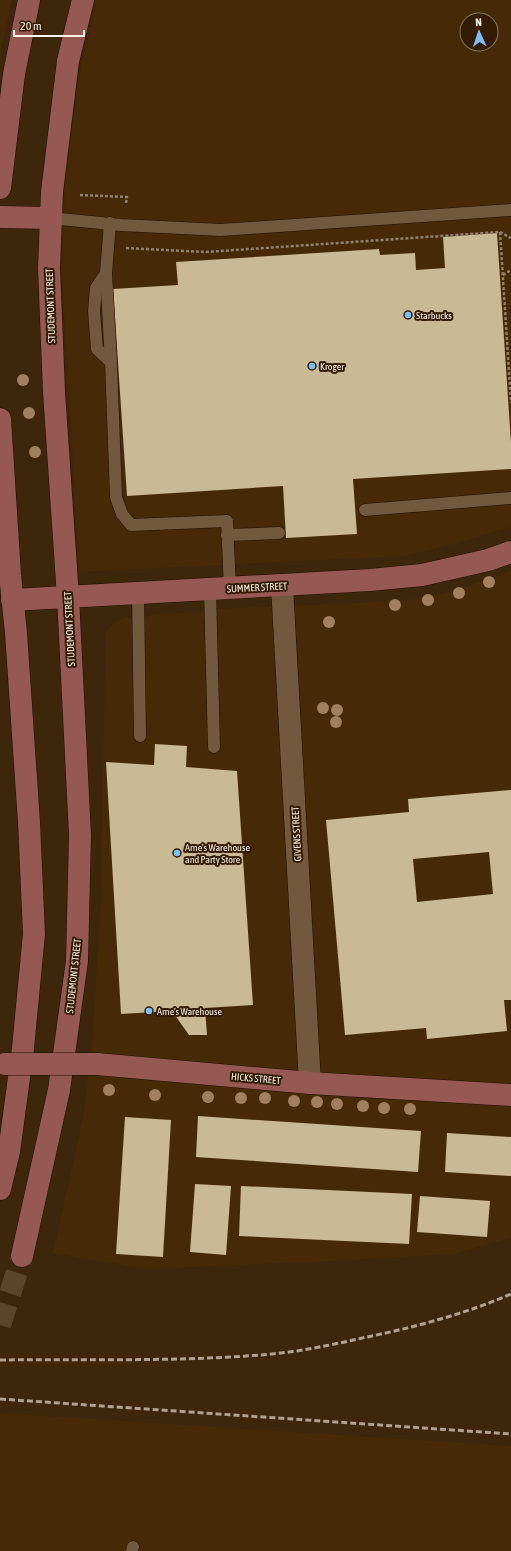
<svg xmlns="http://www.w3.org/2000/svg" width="511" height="1551" font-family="'Asap Condensed',sans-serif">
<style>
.built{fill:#462a07;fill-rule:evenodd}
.building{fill:#cab995;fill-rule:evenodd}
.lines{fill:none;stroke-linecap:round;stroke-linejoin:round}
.secondary-tunnel{stroke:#5a452c;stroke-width:22;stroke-dasharray:22 11;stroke-linecap:butt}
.lane-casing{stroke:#211000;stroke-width:13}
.street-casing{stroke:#211000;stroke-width:23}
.secondary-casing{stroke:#211000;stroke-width:23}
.path{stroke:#92816e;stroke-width:2.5;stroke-dasharray:3 2;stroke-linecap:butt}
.lane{stroke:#72583d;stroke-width:12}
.street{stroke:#72583d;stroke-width:22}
.secondary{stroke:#965952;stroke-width:22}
.rail{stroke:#b0a191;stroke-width:3;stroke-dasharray:6 3;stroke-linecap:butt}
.secondary-bridge-casing{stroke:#211000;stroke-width:23;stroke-linecap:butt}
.secondary-bridge{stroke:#965952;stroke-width:22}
.tree{fill:#a0805f}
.poi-dot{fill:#7cbef9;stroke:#331c02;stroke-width:1.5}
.labels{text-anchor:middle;stroke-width:4;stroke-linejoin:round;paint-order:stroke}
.street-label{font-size:10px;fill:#fdf3ea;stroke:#331c02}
.poi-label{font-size:10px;fill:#fdf3ea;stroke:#331c02;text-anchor:start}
</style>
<rect width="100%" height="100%" fill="#3d260b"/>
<g class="built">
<path d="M0,0H12L0,56Z"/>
<path d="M97,0H511V527L447,546L403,556L79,572L62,272L65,182L82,62ZM467,20H491V44H467Z"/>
<path d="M511,571V1238L453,1254L331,1261L147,1269L53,1253L83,1118L92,1046L101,899L102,803L106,632L114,622L125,618L233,608L405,601L460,589Z"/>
<path d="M0,1413L511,1446V1551H0Z"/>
</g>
<g class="building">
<path d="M497,233L511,443V469L353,479L357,534L286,538L283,486L127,496L113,289L178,285L176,262L379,249L380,255L415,253L416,270L445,268L443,237Z"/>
<path d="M155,744L187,746L186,767L237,771L253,1005L205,1008L207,1035H189L172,1011L121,1014L106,762L154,765Z"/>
<path d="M511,790V1000H504L507,1031L427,1039L426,1028L345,1035L326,820L409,812L408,799ZM489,852L493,894L417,902L413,859Z"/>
<path d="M198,1116L421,1131L418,1172L196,1157Z"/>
<path d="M125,1117L171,1120L163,1257L116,1254Z"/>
<path d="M447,1133L511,1137V1176L445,1172Z"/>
<path d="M195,1184L231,1186L226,1255L190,1252Z"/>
<path d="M241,1186L412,1194L409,1244L239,1236Z"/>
<path d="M420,1196L490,1201L487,1237L417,1232Z"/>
</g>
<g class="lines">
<path class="secondary-tunnel" d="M0,1325L22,1256"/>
<defs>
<g id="lane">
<path d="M50,218L121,225L221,230L511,210"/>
<path d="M110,223L106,273L96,288L94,311L97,349L111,362L116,497L122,514L131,525L227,521L230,589"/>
<path d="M106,273L111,362"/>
<path d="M365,510L511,498"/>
<path d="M227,535L279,533"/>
<path d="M210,590L214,747"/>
<path d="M138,593L140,736"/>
<path d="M132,1551L133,1547"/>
</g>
<path id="street" d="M282,586L310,1083"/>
<g id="secondary">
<path d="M0,188L14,74L29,0"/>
<path d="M0,217L50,218"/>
<path d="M0,419L10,574L16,633L29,822L34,934L23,1048L9,1152L0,1189"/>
<path d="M12,600L370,580L422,575L488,560L511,552"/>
<path d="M97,1064L310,1083L511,1095"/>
<path d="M22,1256L59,1090L77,961L80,835L68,597L54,392L49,268L52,192L68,61L83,0"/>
</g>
</defs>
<use href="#lane" class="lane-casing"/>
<use href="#street" class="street-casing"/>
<use href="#secondary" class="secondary-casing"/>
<g class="path">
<path d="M80,195L127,197L126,203"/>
<path d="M500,232L511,238"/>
<path d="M126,248L206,252L500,232L511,403"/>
<path d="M503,275L511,270"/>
</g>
<use href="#lane" class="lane"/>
<use href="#street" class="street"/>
<use href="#secondary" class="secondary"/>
<g class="rail">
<path d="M0,1360C90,1359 182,1362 272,1354C303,1351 336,1344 367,1337C415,1327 465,1314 511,1294"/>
<path d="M0,1399L511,1434"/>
</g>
<defs>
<path id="secondary-bridge" d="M5,1064H97"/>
</defs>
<use href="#secondary-bridge" class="secondary-bridge-casing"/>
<use href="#secondary-bridge" class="secondary-bridge"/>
</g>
<g class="tree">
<circle cx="23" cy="380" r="6"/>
<circle cx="29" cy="413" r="6"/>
<circle cx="35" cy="452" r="6"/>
<circle cx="489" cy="582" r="6"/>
<circle cx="459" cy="593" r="6"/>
<circle cx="428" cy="600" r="6"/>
<circle cx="395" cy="605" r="6"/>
<circle cx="329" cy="622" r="6"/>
<circle cx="323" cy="708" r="6"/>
<circle cx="337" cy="710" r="6"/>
<circle cx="336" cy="722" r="6"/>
<circle cx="109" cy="1090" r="6"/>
<circle cx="155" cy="1095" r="6"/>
<circle cx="208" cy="1097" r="6"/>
<circle cx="241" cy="1098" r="6"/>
<circle cx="265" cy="1098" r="6"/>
<circle cx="294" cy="1101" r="6"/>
<circle cx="317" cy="1102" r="6"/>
<circle cx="337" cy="1104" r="6"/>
<circle cx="363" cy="1106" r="6"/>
<circle cx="384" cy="1108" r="6"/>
<circle cx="410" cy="1109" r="6"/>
</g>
<g class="poi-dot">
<circle cx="408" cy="315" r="4"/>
<circle cx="312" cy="366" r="4"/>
<circle cx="177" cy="853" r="4"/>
<circle cx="149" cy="1011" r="4"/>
</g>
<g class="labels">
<g class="street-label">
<text transform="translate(50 306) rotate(-92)" y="4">STUDEMONT STREET</text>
<text transform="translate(257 587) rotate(-3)" y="4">SUMMER STREET</text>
<text transform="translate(69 629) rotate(-93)" y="4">STUDEMONT STREET</text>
<text transform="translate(296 834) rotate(-93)" y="4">GIVENS STREET</text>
<text transform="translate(73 976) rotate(-84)" y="4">STUDEMONT STREET</text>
<text transform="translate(256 1078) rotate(5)" y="4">HICKS STREET</text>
</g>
<g class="poi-label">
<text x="416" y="319">Starbucks</text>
<text x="320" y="370">Kroger</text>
<text x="185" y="851">Arne's Warehouse<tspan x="185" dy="12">and Party Store</tspan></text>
<text x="157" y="1015">Arne's Warehouse</text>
</g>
</g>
<g transform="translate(479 32) rotate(357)"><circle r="19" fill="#331c02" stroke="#84725f"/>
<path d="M0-3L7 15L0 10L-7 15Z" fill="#7cbef9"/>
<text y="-6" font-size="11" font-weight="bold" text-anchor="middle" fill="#fdf3ea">N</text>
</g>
<path d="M14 30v6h70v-6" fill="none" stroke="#fdf3ea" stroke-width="2"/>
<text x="20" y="30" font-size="12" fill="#fdf3ea" stroke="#331c02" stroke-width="3" paint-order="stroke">20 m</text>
</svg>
